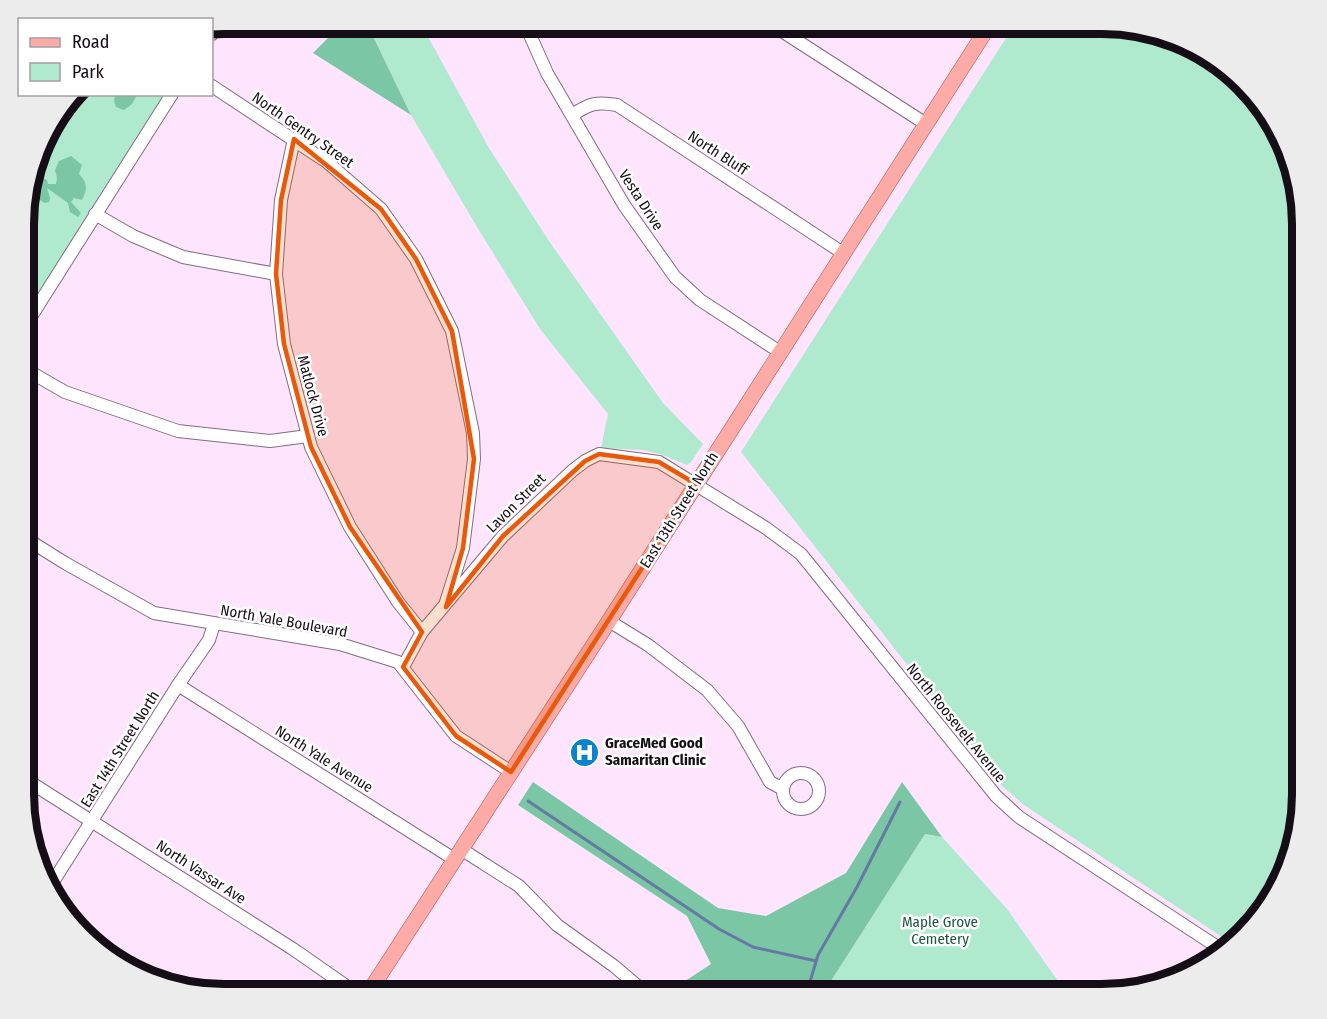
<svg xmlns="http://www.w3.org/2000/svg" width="1327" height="1019" font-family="'Fira Sans Condensed',sans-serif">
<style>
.green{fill:#afeace}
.forest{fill:#7bc6a5}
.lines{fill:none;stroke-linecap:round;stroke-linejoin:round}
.stream{stroke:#6579a3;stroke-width:3}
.minor-casing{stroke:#826c81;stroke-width:14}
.major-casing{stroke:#ab504e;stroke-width:16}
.minor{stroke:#fff;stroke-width:12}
.major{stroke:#fdaba7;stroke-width:15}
.marked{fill:#e8590c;fill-opacity:0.2;stroke:#e8590c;stroke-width:4.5;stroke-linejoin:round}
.labels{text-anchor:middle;stroke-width:5;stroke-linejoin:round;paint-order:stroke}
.street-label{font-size:15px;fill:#160e16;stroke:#fff}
.poi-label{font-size:15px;font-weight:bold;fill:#160e16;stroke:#fff;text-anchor:start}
.park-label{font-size:15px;fill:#1c5740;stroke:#fff}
.rim{fill:none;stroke:#160e16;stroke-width:8}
</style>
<rect width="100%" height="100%" fill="#fee5fd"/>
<g class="green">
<path d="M367,24H421L489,148L549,241L663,403L703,444L691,462L687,465L660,454L643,450L601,448L608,414L540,329L477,227L411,115Z"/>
<path d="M1015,24H1115L1179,39L1235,74L1288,147L1303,224V808L1288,872L1253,927L1231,943L1024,805L1001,785L741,452Z"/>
<path d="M75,95H164L26,313V198L51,125Z"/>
<path d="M925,834L942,837L1007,909L1068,995H822Z"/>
</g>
<g class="forest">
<path d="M342,24H367L411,115L313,53Z"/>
<path d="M115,95V94L137,95L132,104L124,110L116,107L114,101Z"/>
<path d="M71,156L82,165L79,174C87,182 88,189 82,200L74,198L71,202L81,213L78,217L70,212L68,203L47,188L50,198L49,202L45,203L38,199L36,190L31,183L32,179L36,182L41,177L47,180L48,184H56L57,178L55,170L59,161Z"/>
<path d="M533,782L718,908L766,916L846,873L902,782L942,837L925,834L822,995H664L711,964L687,916L518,805Z"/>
</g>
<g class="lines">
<g class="stream">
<path d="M528,801L719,929L753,947L816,961"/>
<path d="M806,995L818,955L857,887L900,802"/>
</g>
<defs>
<g id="minor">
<path d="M525,24L547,73L624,205L675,277L700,300L780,352"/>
<path d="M771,24L926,124"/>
<path d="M212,34L217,25"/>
<path d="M212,86L327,162L381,209L416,259L452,331L473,433L474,459L463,548L446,602"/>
<path d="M572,115C589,104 596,101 617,105L843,253"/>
<path d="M294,139L281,200L276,274L284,344L311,447L350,527L398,602L422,632"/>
<path d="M95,214L133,236L183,257L276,274"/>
<path d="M25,326L172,94"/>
<path d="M25,369L65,392L178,431L270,441L308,436"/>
<path d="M25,538L65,563L154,613L340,644L398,662L456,736L511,772"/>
<path d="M609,621L648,645L707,690L738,726L770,782L783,789"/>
<path d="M403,667L422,632L503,536L572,471L585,461L599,454L659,462L766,528L801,554L996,796L1019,817L1222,950"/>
<path d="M178,685L454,859"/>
<circle cx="801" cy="791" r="18"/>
<path d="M25,779L293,949L359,995"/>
<path d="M461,849L519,886L557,925L614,966L648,995"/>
<path d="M49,888L178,685L209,640L214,624"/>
</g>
<path id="major" d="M367,995L609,621L990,24"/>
</defs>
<use href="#minor" class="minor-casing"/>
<use href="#major" class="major-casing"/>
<use href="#minor" class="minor"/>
<use href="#major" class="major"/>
</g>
<path class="marked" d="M294,139L381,209L416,259L452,331L474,459L463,548L446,607L503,536L585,461L599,454L659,462L696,484L511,772L456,736L403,667L422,632L350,527L311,447L284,344L276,274L281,200Z"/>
<defs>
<symbol id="hospital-disc" viewBox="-11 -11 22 22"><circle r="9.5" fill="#0984cc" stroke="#fff"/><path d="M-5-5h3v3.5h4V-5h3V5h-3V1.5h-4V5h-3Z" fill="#fff"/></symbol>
</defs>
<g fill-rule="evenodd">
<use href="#hospital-disc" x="568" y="736" width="33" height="33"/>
</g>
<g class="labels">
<g class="street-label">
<text transform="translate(303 130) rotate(35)" y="5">North Gentry Street</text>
<text transform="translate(718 153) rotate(33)" y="5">North Bluff</text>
<text transform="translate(641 200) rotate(57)" y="5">Vesta Drive</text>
<text transform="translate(313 396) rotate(75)" y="5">Matlock Drive</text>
<text transform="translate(516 503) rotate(-45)" y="5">Lavon Street</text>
<text transform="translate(679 510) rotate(-58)" y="5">East 13th Street North</text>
<text transform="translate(284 621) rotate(10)" y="5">North Yale Boulevard</text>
<text transform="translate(956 723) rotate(51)" y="5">North Roosevelt Avenue</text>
<text transform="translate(120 749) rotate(-58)" y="5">East 14th Street North</text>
<text transform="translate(324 759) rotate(32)" y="5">North Yale Avenue</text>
<text transform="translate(201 872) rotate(33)" y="5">North Vassar Ave</text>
</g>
<g class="poi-label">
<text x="605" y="748">GraceMed Good<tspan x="605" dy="17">Samaritan Clinic</tspan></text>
</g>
<g class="park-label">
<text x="940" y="927">Maple Grove<tspan x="940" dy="17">Cemetery</tspan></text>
</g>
</g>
<path d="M0 0H1327V1019H0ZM224 34H1102A190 190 0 0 1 1292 224V794A190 190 0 0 1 1102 984H224A190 190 0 0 1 34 794V224A190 190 0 0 1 224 34Z" fill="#ececec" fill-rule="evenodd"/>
<path class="rim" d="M224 34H1102A190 190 0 0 1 1292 224V794A190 190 0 0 1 1102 984H224A190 190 0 0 1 34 794V224A190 190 0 0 1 224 34Z"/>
<rect x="18" y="18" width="195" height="78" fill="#ffffff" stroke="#a29fa2" stroke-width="1.5"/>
<rect x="30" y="38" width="30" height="9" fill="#fdaba7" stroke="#a29fa2" stroke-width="1.5"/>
<text x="72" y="48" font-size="18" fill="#160e16">Road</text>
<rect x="30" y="63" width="30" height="18" fill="#afeace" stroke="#a29fa2" stroke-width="1.5"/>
<text x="72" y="78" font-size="18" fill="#160e16">Park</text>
</svg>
